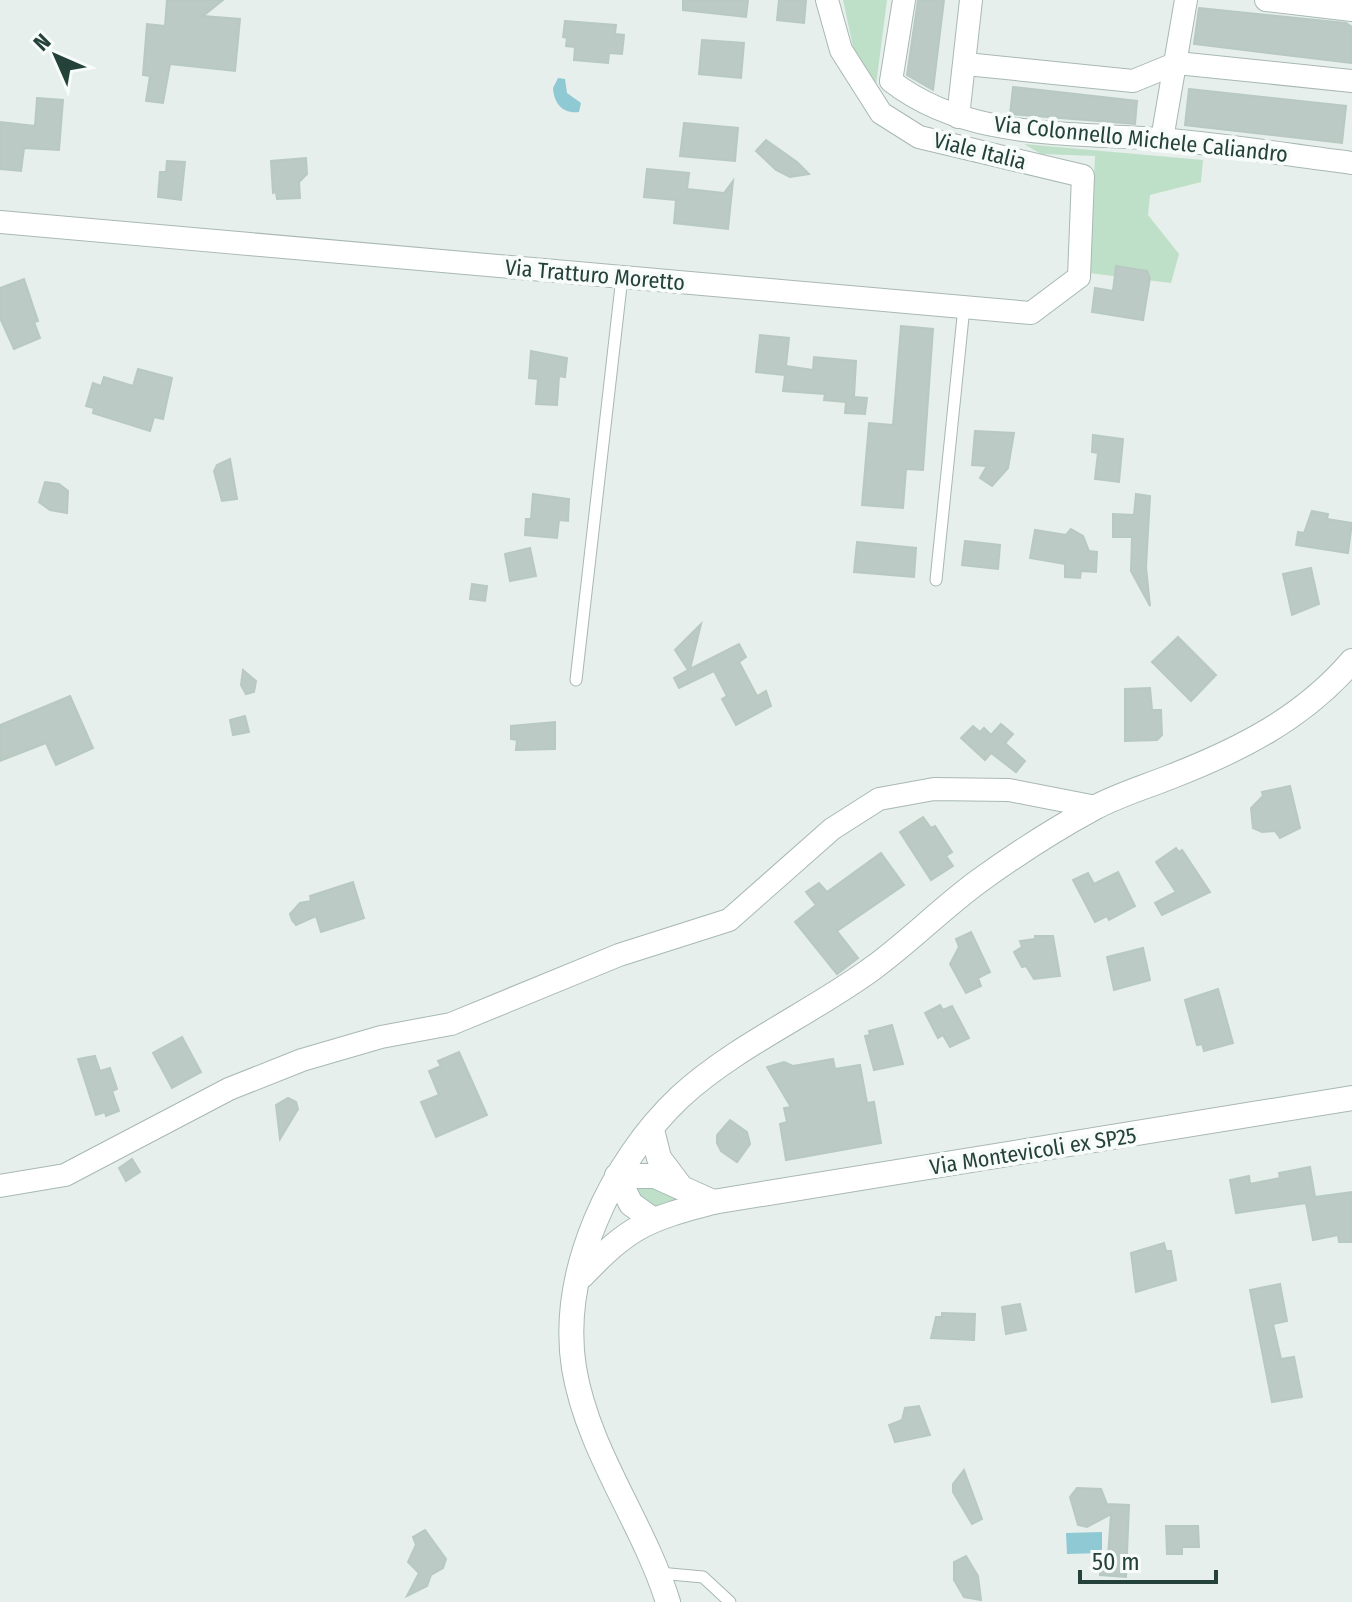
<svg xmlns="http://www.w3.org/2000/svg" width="1352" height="1602" viewBox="0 0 1352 1602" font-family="'Fira Sans Condensed',sans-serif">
  <rect width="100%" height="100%" fill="#e6efeb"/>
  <g fill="#bfe0c8">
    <polygon points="843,0 887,0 876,85 855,56"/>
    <polygon points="1024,144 1203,160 1201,182 1150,195 1148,215 1179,254 1171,283 1089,273 1095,156 1041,154"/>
    <polygon points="635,1183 661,1189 687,1203 657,1209 628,1190"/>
  </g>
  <g fill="#8ec9d4">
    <path d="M558 78 565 79 567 93 581 103 579 112C563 114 554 104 553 88Z"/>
    <polygon points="1102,1532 1102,1553 1067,1554 1066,1533"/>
  </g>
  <g fill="#bbcac4" stroke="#b8c9c2" stroke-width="2">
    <polygon points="167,0 223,0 203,16 240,19 235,71 170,64 163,103 146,101 150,76 143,75 147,24 165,26"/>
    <polygon points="683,0 748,0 746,17 683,10"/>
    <polygon points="779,0 806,0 804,23 777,20"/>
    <polygon points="918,0 944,0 933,90 907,75"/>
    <polygon points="1199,8 1346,23 1352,27 1352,63 1194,44"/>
    <polygon points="565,21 616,25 615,34 624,35 622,54 609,53 608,63 574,60 575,47 566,46 567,38 563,37"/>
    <polygon points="702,40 744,43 741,78 699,74"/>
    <polygon points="1013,87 1137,101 1135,124 1010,114"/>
    <polygon points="1189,89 1346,106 1342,143 1185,125"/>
    <polygon points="37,98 63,100 59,150 24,148 21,171 0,169 0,122 35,126"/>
    <polygon points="684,123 738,128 735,161 680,156"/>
    <polygon points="766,140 797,162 809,174 790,177 776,170 756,151"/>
    <polygon points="306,158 307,174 299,182 300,198 277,199 276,192 273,193 271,161"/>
    <polygon points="167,161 185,162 181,200 158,197 160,172 166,172"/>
    <polygon points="647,169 689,173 687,189 724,193 733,181 728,229 674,223 676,200 644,197"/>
    <polygon points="1116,266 1147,271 1150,278 1143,320 1092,312 1095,288 1113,291"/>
    <polygon points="24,279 38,321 34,322 40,338 14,349 0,318 0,288"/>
    <polygon points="901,326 933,329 923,470 906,469 903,508 862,505 869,423 893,425"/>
    <polygon points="760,335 789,338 786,366 813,370 814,357 856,361 854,397 867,398 865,414 845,413 846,402 824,400 825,394 783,391 785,375 756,372"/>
    <polygon points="531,351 567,358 565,377 559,376 557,405 536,404 538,379 529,378"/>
    <polygon points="138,369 172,378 163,419 154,417 150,431 93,413 94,408 86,406 93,383 101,386 104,377 133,386"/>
    <polygon points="975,431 1014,433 1008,468 992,486 980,478 987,466 972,465"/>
    <polygon points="1093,435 1123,439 1119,482 1095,479 1098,453 1092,452"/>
    <polygon points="230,459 237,499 222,501 214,471 217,465"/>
    <polygon points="45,482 59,484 68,491 67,513 50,510 39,502"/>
    <polygon points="533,494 569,499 568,521 559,520 557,538 525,535 526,519 531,519"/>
    <polygon points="1136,494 1150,496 1146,567 1150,606 1131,571 1132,537 1113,537 1113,514 1134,515"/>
    <polygon points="1312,511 1328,514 1327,519 1352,523 1348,553 1296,545 1298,532 1304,533"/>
    <polygon points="1071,529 1083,536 1089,551 1097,552 1096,572 1081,571 1080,578 1065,577 1065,564 1030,558 1035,530 1066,535"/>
    <polygon points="965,541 1000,545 998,569 962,565"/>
    <polygon points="857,542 916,548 914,577 854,572"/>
    <polygon points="530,548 536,576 510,581 505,554"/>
    <polygon points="1311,568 1319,604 1292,615 1283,574"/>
    <polygon points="472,584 487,586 485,601 470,599"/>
    <polygon points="701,624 690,669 739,644 746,657 739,662 757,696 766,691 771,706 736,725 722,699 727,696 714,671 679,688 674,678 688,670 675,650"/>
    <polygon points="1178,637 1216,675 1191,701 1152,662"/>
    <polygon points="243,670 256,681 254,692 246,694 241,685"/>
    <polygon points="1150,688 1152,710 1161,710 1162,735 1157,740 1125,741 1125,689"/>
    <polygon points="70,696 93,748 56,765 46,743 0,761 0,725"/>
    <polygon points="245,716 249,732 233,735 230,720"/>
    <polygon points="555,722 555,749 516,750 517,740 511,739 511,726"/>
    <polygon points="1001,724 1013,734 1005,743 1025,761 1016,772 991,753 985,760 961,738 973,726 980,732 984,728 991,735"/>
    <polygon points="1290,786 1300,828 1280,838 1275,831 1262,832 1253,828 1251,808 1263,796 1262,792"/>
    <polygon points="923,817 931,828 935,826 952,852 946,856 953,866 931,880 900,832"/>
    <polygon points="1176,848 1179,852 1182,850 1210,892 1162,915 1155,903 1176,892 1156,862"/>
    <polygon points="881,853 904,885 837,931 858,958 837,974 795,922 816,905 806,892 819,883 827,892"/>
    <polygon points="1118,872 1135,906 1109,920 1107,916 1095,922 1073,880 1088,873 1094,884"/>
    <polygon points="353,882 364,918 321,932 316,916 296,925 292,920 290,914 300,903 311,901 310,896"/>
    <polygon points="971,932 990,972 978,978 981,986 966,993 950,964 959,947 956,939"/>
    <polygon points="1035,936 1053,936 1060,976 1034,979 1026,966 1022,967 1014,952 1022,947 1020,941 1035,939"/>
    <polygon points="1143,948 1150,980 1114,990 1107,957"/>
    <polygon points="1218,989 1233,1043 1204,1051 1202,1044 1197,1045 1185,1000"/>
    <polygon points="940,1005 943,1010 952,1006 969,1038 950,1047 943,1035 938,1038 925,1013"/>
    <polygon points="892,1025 903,1064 874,1070 865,1036 870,1035 869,1031"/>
    <polygon points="182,1037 201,1072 172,1088 153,1053"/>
    <polygon points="459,1052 487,1115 436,1137 421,1102 439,1095 429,1071 441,1066 438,1061"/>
    <polygon points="95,1056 100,1071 110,1068 117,1089 112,1091 119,1111 106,1116 105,1112 96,1115 78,1059"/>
    <polygon points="833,1059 835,1069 860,1065 867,1103 874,1102 881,1143 786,1160 780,1124 787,1122 784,1108 791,1107 767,1067 784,1062 793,1066"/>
    <polygon points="288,1098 296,1102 298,1109 280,1139 276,1105"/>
    <polygon points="730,1120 747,1132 750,1144 737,1162 721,1151 717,1143 717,1135"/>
    <polygon points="132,1159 140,1172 126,1181 119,1168"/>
    <polygon points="1310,1167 1315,1197 1352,1192 1352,1242 1339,1242 1338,1235 1313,1240 1306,1203 1236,1213 1230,1180 1249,1176 1250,1184 1280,1178 1279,1173"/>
    <polygon points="1164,1243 1166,1251 1171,1251 1176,1280 1136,1292 1131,1253"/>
    <polygon points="1280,1284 1287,1321 1273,1324 1281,1359 1294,1357 1302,1397 1272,1402 1250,1290"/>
    <polygon points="1020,1304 1026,1330 1006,1334 1002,1307"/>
    <polygon points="942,1313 975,1314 974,1340 931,1338 936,1317 942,1317"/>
    <polygon points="919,1406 930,1435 895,1442 889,1425 902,1420 905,1408"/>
    <polygon points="964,1470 982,1519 972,1524 953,1492 953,1484"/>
    <polygon points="1077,1488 1101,1489 1107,1504 1129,1505 1126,1577 1100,1575 1100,1556 1108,1556 1111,1514 1087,1527 1078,1525 1070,1497"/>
    <polygon points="1166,1526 1198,1526 1199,1547 1182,1547 1182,1554 1167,1554"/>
    <polygon points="425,1530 446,1559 443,1568 431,1575 427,1586 407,1596 419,1573 408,1562 416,1545 413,1537"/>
    <polygon points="966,1556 978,1576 981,1600 964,1597 954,1580 954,1562"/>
  </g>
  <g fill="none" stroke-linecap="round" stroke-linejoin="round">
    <defs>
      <g id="service">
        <polyline points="936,580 964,307"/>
        <polyline points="576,680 622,277"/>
        <polyline points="659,1573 703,1577 730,1602"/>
      </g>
      <g id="minor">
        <path d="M904 0 891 81C967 140 1068 132 1159 139 1223 144 1288 155 1352 163"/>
        <polyline points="1266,0 1352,10"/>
        <polyline points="966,64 1133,81 1177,63 1352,81"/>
        <polyline points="958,117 971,0"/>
        <polyline points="1162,139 1186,0"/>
        <polyline points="0,222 1031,313 1079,277 1083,176 919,137 881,113 841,50 827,0"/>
        <polyline points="0,1186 65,1175 229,1089 302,1060 381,1037 451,1024 619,955 729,920 832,829 879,799 934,789 1009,790 1096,807"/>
      </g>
      <g id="tertiary">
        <polyline points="652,1130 659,1158 680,1186"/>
        <polyline points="617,1176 655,1176 713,1202"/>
        <polyline points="617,1176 631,1204 652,1219"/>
        <path d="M582 1276C631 1225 646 1220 713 1202L1352 1098"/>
        <path d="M668 1602C643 1522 588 1452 574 1368 559 1272 611 1162 680 1097 735 1046 812 1013 873 968 910 941 942 908 979 881 1015 855 1055 829 1094 808 1118 795 1145 787 1170 777 1240 750 1303 718 1352 661"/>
      </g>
    </defs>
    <use href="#service" stroke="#a8b8b2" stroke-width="13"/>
    <use href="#minor" stroke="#a8b8b2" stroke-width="24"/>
    <use href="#tertiary" stroke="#a8b8b2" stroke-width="26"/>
    <use href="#service" stroke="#fff" stroke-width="11"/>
    <use href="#minor" stroke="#fff" stroke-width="22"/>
    <use href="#tertiary" stroke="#fff" stroke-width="24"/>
  </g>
  <g text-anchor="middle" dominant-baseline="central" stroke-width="8" stroke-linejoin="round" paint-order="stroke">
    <g font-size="22" fill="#24423a" stroke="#f7fbf9">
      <text transform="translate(1141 139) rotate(6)">Via Colonnello Michele Caliandro</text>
      <text transform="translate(980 151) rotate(14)">Viale Italia</text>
      <text transform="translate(595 275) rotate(5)">Via Tratturo Moretto</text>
      <text transform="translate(1033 1151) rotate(-9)">Via Montevicoli ex SP25</text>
    </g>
  </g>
  <g transform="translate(56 56) rotate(315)" stroke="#f7fbf9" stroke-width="6" paint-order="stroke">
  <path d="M0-6L14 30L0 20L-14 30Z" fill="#24423a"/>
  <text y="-12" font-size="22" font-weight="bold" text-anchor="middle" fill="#24423a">N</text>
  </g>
  <path d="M1080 1570v12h136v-12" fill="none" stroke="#24423a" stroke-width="4"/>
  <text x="1092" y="1570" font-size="24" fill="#24423a" stroke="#f7fbf9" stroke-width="6" paint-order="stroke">50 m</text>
</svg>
